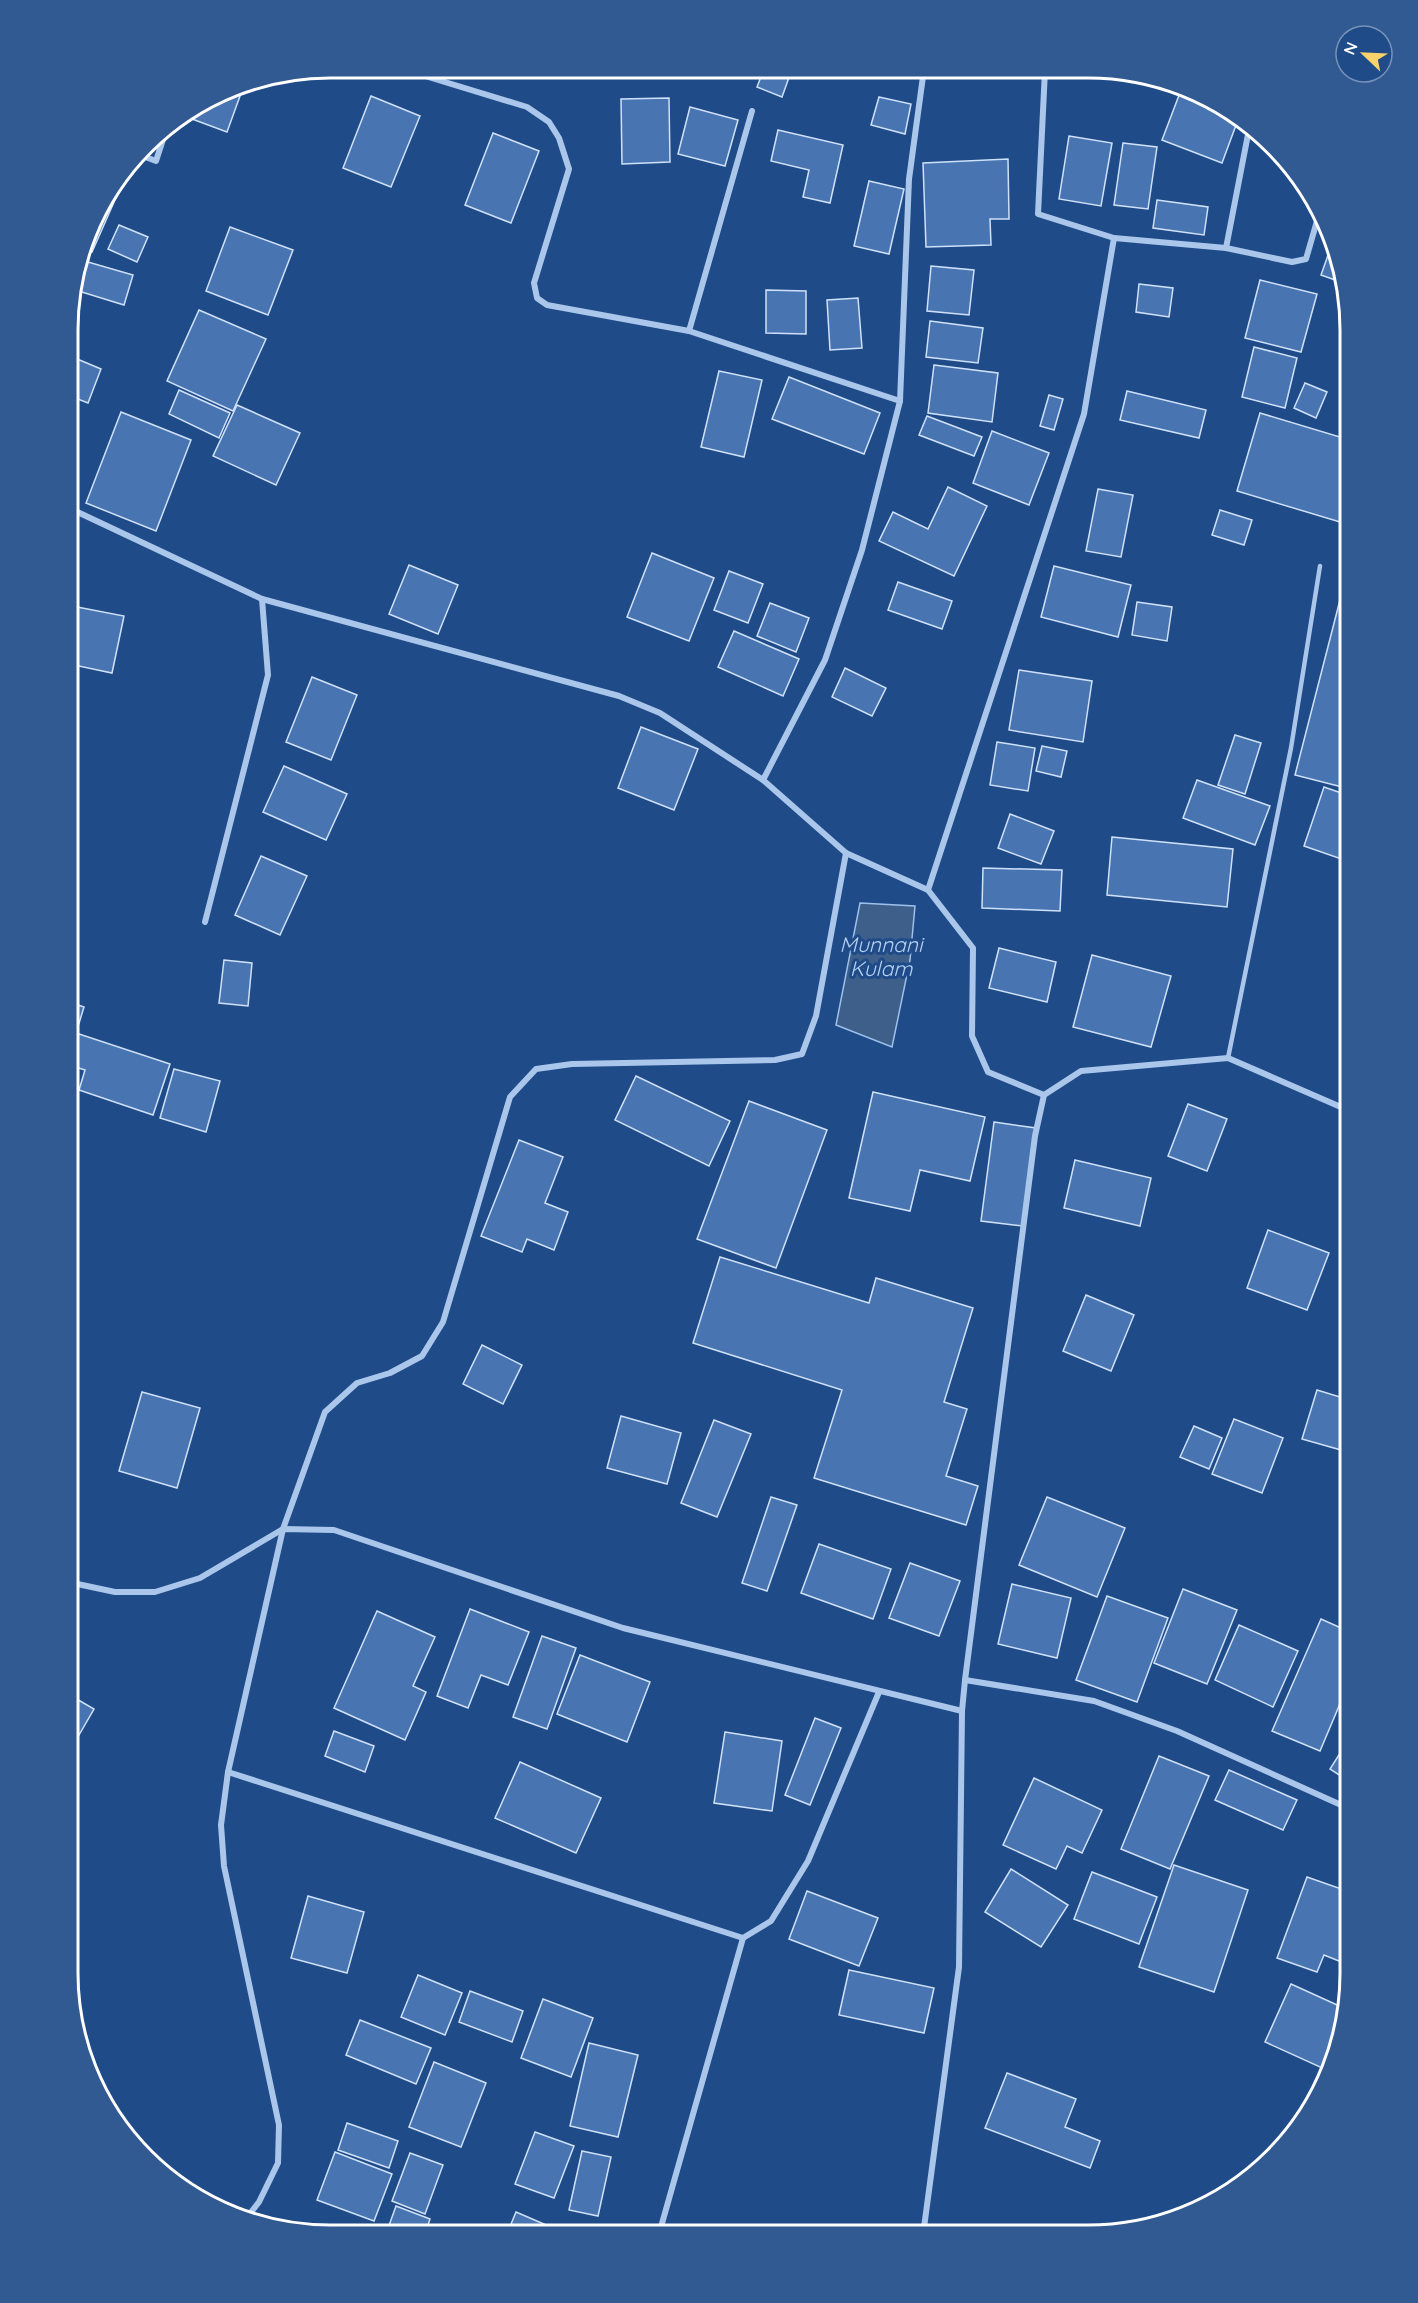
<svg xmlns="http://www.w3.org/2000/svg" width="1418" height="2303" viewBox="0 0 1418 2303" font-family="Quicksand,sans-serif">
  <rect width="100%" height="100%" fill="#1f4b88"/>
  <polygon fill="#3f5f8b" stroke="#9dc1ec" stroke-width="1.5" points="860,903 915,906 910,960 892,1047 836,1025"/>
  <g fill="#4875b1" stroke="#cfe1f8" stroke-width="1.5">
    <polygon points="566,68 596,68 592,78"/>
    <polygon points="764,69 792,69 782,97 757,87"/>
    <polygon points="244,85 227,132 184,116 230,87"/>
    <polygon points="1181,90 1214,102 1239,117 1222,163 1162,140"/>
    <polygon points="371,96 420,116 391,187 343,168"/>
    <polygon points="879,97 911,104 905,134 871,125"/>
    <polygon points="669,98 670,162 622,164 621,99"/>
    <polygon points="690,107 738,120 725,166 678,154"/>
    <polygon points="778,130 843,145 830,203 803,197 809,170 771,161"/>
    <polygon points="493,133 539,151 511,223 465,205"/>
    <polygon points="1069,136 1112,143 1101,206 1059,199"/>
    <polygon points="1123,143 1157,147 1148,209 1114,205"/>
    <polygon points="1008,159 1009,219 990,219 991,245 926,247 923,163"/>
    <polygon points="869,181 904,189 889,254 854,246"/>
    <polygon points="119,183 122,184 92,252 84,249 95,214"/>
    <polygon points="1157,200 1208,207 1204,235 1153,228"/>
    <polygon points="119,225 148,237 137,262 108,249"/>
    <polygon points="230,227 293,250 268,315 206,291"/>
    <polygon points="1333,241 1341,282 1321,275"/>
    <polygon points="81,260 133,275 124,305 72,289"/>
    <polygon points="931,266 974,270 969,315 927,311"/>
    <polygon points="1260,280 1317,294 1301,352 1245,338"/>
    <polygon points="1139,284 1173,288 1169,317 1136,312"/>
    <polygon points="766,290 806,291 806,334 766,333"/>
    <polygon points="858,298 862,348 830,350 827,300"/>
    <polygon points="199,310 266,339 233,411 167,381"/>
    <polygon points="930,321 983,328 978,363 926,357"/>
    <polygon points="1254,347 1297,358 1285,408 1242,397"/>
    <polygon points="70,356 101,369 88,403 70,396"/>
    <polygon points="934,365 998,373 992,422 928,413"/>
    <polygon points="719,371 762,380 744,457 701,447"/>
    <polygon points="789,377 880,413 864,454 772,419"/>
    <polygon points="1305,383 1327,392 1316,418 1294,408"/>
    <polygon points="179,390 230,413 219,438 169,414"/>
    <polygon points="1127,391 1206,410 1199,438 1120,420"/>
    <polygon points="1049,395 1063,399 1054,430 1040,426"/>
    <polygon points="237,405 300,433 276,485 213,456"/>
    <polygon points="121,412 191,440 156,531 86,503"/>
    <polygon points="1260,413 1350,440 1350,525 1237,491"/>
    <polygon points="927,416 982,437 974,456 919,435"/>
    <polygon points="992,431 1049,453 1029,505 973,483"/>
    <polygon points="948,487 987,506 954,576 879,541 893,512 928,529"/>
    <polygon points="1098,489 1133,495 1121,557 1086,551"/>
    <polygon points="1220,510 1252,520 1244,545 1212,535"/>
    <polygon points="652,553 714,578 689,641 627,617"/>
    <polygon points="1350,561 1350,789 1295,775"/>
    <polygon points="409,565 458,585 438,634 389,614"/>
    <polygon points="1054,566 1131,585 1118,637 1041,617"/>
    <polygon points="729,571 763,584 748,623 714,610"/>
    <polygon points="898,582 952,601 942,629 888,610"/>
    <polygon points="1137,602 1172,607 1167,641 1132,635"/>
    <polygon points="770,603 809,618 796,652 757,636"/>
    <polygon points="72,606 124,616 112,673 69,664 69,621"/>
    <polygon points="734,631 799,659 783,696 718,667"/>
    <polygon points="845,668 886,688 872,716 832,697"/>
    <polygon points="1019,670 1092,681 1083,742 1009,730"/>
    <polygon points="312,677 357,695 331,760 286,742"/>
    <polygon points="641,727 698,749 674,810 618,788"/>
    <polygon points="1235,735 1261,743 1245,794 1218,785"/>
    <polygon points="997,742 1035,748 1028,791 990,785"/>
    <polygon points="1042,746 1067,751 1061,777 1036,771"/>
    <polygon points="284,766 347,794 326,840 263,812"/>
    <polygon points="1197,780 1270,806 1255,845 1183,818"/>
    <polygon points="1324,787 1350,796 1350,862 1304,846"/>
    <polygon points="1010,814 1054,831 1041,864 998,848"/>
    <polygon points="1112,837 1233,849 1227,907 1107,895"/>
    <polygon points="261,856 307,876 280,935 235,915"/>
    <polygon points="983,868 1062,870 1060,911 982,908"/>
    <polygon points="999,948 1056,962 1047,1002 989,988"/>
    <polygon points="1092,955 1171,976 1151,1047 1073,1027"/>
    <polygon points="224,960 252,963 248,1006 219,1003"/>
    <polygon points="69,1002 84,1007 76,1033 170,1064 153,1115 79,1090 85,1070 69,1065"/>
    <polygon points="1350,1037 1350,1066 1341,1062"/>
    <polygon points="174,1069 220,1081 206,1132 160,1118"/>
    <polygon points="636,1076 730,1121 709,1166 615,1120"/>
    <polygon points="873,1092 985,1117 970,1181 920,1170 910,1211 849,1198"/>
    <polygon points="749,1101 827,1130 776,1268 697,1239"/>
    <polygon points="1188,1104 1227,1119 1207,1171 1168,1156"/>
    <polygon points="994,1122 1036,1128 1023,1226 981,1221"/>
    <polygon points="519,1140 563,1157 545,1203 568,1212 554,1250 527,1239 522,1252 481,1236"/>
    <polygon points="1075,1160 1151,1178 1140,1226 1064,1208"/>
    <polygon points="1268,1230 1329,1253 1307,1310 1247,1288"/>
    <polygon points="720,1257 869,1303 876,1278 973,1308 944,1402 967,1409 946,1476 978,1486 966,1525 814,1478 842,1390 693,1343"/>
    <polygon points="1086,1295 1134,1315 1111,1371 1063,1351"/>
    <polygon points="482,1345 522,1365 503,1404 463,1384"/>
    <polygon points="1317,1390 1350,1400 1350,1422 1341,1450 1302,1439"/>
    <polygon points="142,1392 200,1408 177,1488 119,1471"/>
    <polygon points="621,1416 681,1433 667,1484 607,1468"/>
    <polygon points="1234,1419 1283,1438 1262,1493 1212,1474"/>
    <polygon points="714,1420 751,1434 717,1517 681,1503"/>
    <polygon points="1194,1426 1222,1438 1209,1469 1180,1457"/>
    <polygon points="771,1497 797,1505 767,1591 742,1583"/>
    <polygon points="1047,1497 1125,1528 1097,1597 1019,1565"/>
    <polygon points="819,1544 891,1569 873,1619 801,1593"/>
    <polygon points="910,1563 960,1581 939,1636 889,1618"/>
    <polygon points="1012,1584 1071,1598 1057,1658 998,1644"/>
    <polygon points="1183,1589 1237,1610 1207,1684 1154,1663"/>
    <polygon points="1107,1596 1168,1618 1137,1702 1076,1680"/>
    <polygon points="470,1609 529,1632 508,1685 481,1675 468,1708 437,1696"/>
    <polygon points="377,1611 435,1637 413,1686 426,1692 405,1740 334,1708"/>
    <polygon points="1321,1619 1350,1632 1350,1680 1320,1751 1272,1731"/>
    <polygon points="1239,1625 1298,1651 1273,1707 1215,1680"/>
    <polygon points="542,1636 576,1648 547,1729 513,1717"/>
    <polygon points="580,1655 650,1682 627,1742 557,1714"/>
    <polygon points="68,1694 94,1709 79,1735 68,1728"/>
    <polygon points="815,1718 841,1728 810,1805 785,1795"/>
    <polygon points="334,1731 374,1746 365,1772 325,1756"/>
    <polygon points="725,1732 782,1741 772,1811 714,1803"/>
    <polygon points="1349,1739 1350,1740 1350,1782 1330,1769"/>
    <polygon points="1159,1756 1209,1776 1170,1869 1121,1849"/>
    <polygon points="520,1762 601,1798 576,1853 495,1818"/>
    <polygon points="1229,1770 1297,1800 1283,1830 1215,1800"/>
    <polygon points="1034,1778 1102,1810 1082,1853 1067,1846 1056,1869 1003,1845"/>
    <polygon points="1174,1865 1248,1890 1214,1992 1139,1967"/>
    <polygon points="1011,1869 1068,1905 1041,1947 985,1912"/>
    <polygon points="1092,1872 1157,1897 1139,1944 1074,1919"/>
    <polygon points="1307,1877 1350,1892 1350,1947 1344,1963 1324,1955 1317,1972 1277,1958"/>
    <polygon points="807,1891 878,1918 859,1966 789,1939"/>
    <polygon points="308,1896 364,1912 347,1973 291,1958"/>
    <polygon points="849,1970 934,1988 924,2033 839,2015"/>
    <polygon points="418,1975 462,1993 445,2035 401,2017"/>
    <polygon points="1291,1984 1346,2009 1331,2072 1265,2042"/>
    <polygon points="470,1991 523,2011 512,2042 459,2022"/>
    <polygon points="543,1999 593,2018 571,2077 521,2058"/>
    <polygon points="360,2020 431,2048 416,2084 346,2055"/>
    <polygon points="589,2043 638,2055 618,2137 570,2126"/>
    <polygon points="434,2062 486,2083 461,2147 409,2127"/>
    <polygon points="1007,2073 1076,2099 1065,2127 1100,2141 1090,2168 985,2128"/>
    <polygon points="347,2123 398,2141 389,2168 338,2150"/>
    <polygon points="535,2132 574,2146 554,2198 515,2184"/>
    <polygon points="582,2151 611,2157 598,2216 569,2210"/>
    <polygon points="335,2152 392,2174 374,2221 317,2200"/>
    <polygon points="410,2153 443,2165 425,2214 392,2201"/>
    <polygon points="396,2206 430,2219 425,2234 386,2234"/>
    <polygon points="516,2212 567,2234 507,2234"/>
  </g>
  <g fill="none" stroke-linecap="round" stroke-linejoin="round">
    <polyline stroke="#aac6eb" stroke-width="4.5" points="1228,1058 1291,748 1320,566"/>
    <g stroke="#aac6eb" stroke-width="6">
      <polyline points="399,68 527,107 549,122 559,138 569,169 534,283 537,298 547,305 689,331 900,401 862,550 825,660 763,780 846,853 928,890 973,948 972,1036 988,1072 1044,1095"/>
      <polyline points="1045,70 1038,214 1114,238"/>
      <polyline points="140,155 156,161 167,127"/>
      <polyline points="1226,248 1250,124"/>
      <polyline points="689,331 752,111"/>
      <polyline points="900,401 909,179 924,69"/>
      <polyline points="69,508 262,599 619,696 660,713 763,780"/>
      <polyline points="928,890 1084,414 1114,238 1226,248 1292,262 1306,259 1319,214 1322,215"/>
      <polyline points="205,922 268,675 262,599"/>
      <polyline points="68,1582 115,1592 155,1592 200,1578 283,1529 334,1530 623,1628 962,1711"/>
      <polyline points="965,1680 1094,1701 1177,1731 1350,1809"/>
      <polyline points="228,1772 743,1938 771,1921 808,1861 879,1692"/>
      <polyline points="245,2220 259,2202 278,2163 279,2125 224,1866 221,1825 228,1772 283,1529 325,1412 357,1383 390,1373 422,1356 443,1322 510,1097 536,1069 572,1064 775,1060 802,1054 816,1016 846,853"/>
      <polyline points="659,2234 743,1938"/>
      <polyline points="923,2235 959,1967 962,1711 965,1680 1035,1136 1044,1095 1081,1071 1228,1058 1350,1111"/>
    </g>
  </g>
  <g text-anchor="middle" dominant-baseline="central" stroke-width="6" stroke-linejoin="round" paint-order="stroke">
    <g font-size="21" font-style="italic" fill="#b6d0f2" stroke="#1f4b88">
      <text x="881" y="944">Munnani<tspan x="881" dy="24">Kulam</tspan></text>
    </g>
  </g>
  <path d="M0 0H1418V2303H0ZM330 78H1088A252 252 0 0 1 1340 330V1973A252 252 0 0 1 1088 2225H330A252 252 0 0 1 78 1973V330A252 252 0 0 1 330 78Z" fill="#315992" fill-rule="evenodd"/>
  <path fill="none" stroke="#fff" stroke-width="3" d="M330 78H1088A252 252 0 0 1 1340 330V1973A252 252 0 0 1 1088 2225H330A252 252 0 0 1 78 1973V330A252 252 0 0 1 330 78Z"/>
  <g transform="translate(1364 54) rotate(293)"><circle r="28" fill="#1f4b88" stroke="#7993b8" stroke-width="1.5"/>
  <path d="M0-4.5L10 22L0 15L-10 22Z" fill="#f8d26a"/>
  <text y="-9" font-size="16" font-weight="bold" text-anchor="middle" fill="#ffffff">N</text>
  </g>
</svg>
